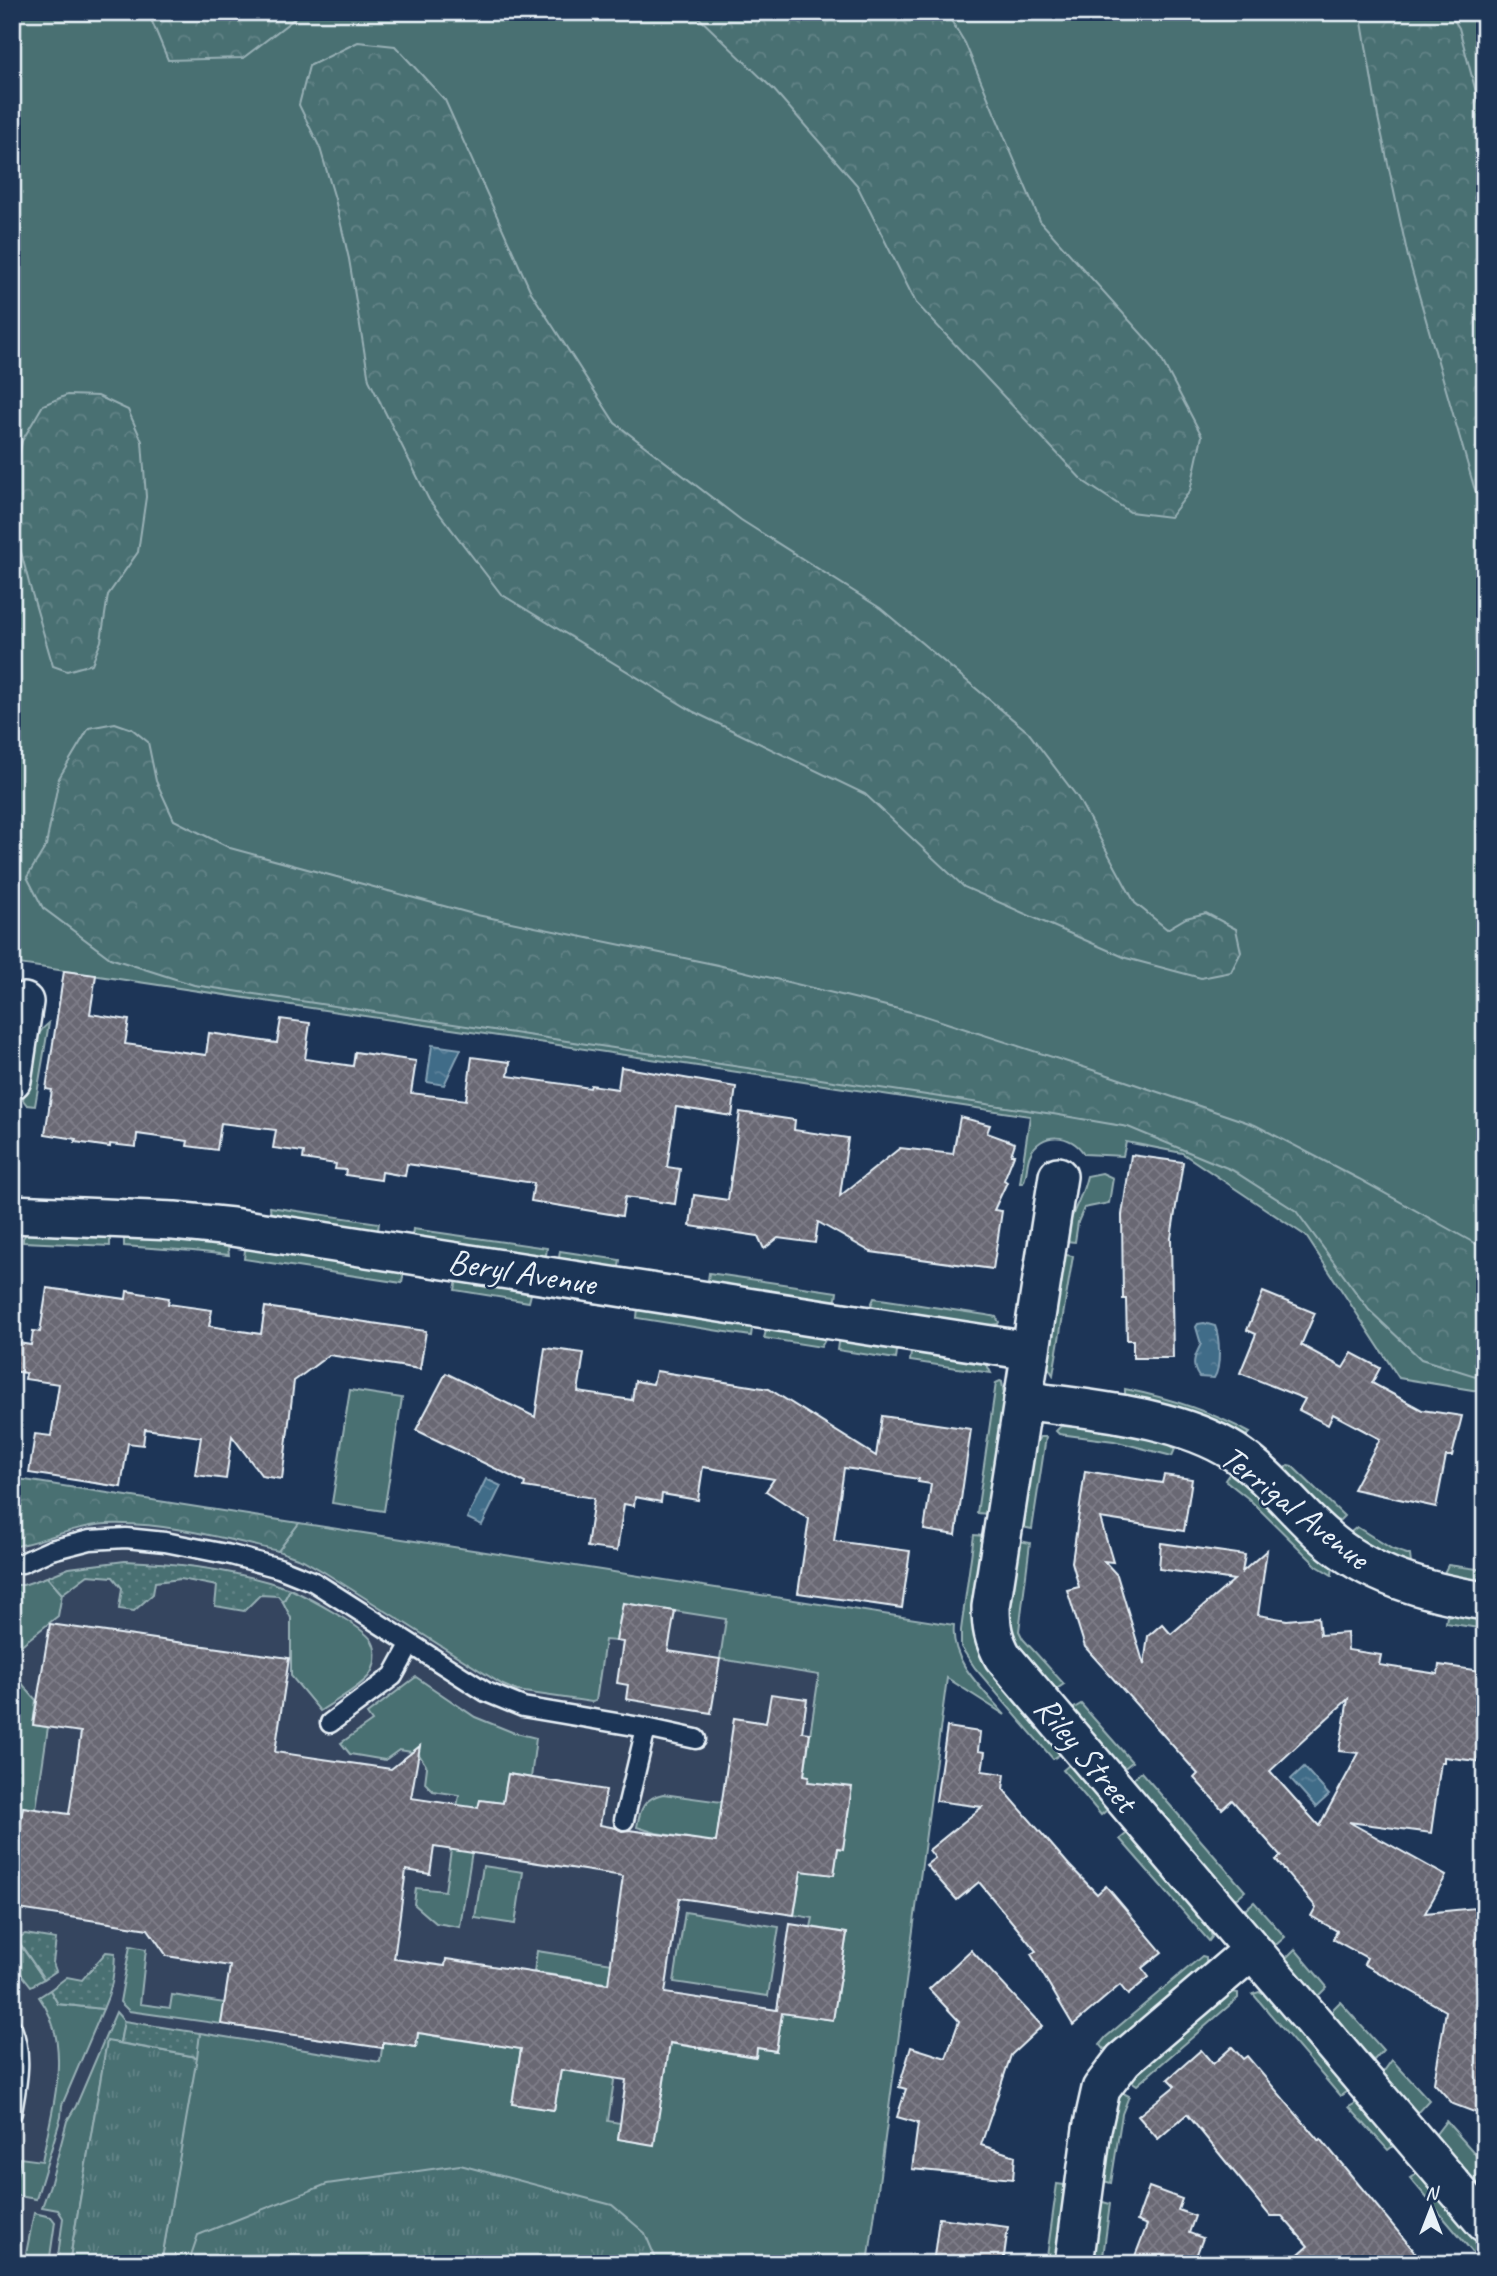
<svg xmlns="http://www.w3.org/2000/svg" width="1497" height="2276" viewBox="0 0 1497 2276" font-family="Caveat,sans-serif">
  <defs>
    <pattern id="forest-crowns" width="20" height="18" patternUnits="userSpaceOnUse" patternTransform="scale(1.75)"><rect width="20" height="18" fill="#496f72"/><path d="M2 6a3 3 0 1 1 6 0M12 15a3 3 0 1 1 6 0" fill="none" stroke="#638487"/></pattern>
    <pattern id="park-tufts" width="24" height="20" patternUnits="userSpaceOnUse" patternTransform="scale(1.75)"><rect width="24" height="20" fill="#496f72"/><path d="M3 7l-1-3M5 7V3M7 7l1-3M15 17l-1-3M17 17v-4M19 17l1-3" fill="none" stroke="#638487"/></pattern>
    <pattern id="garden-dots" width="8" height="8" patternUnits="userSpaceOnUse" patternTransform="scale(1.75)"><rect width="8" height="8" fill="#496f72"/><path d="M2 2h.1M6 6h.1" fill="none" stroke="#638487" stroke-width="1.8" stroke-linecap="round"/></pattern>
    <pattern id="water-ripples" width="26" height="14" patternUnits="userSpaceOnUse" patternTransform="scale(1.75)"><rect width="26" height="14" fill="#416c88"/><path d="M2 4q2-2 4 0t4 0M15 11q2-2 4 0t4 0" fill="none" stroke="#5c819a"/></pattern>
    <pattern id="building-cross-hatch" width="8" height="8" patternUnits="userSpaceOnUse" patternTransform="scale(1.75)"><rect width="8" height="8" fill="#696773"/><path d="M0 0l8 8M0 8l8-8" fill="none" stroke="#7e7d88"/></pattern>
  </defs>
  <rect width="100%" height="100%" fill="#1d3557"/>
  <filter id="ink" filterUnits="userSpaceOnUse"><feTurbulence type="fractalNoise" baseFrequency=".0143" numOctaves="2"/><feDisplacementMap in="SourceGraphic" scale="14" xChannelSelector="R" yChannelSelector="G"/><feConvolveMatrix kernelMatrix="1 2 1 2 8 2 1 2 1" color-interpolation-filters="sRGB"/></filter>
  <g filter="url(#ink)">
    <polygon fill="#34445f" points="12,1478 954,1625 868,2264 12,2264"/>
    <g fill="#496f72" stroke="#98b0b5" stroke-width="2">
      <path d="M12 12H1485V1392L1399 1378 1306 1236 1182 1153 1126 1142 1123 1156 1084 1154C1072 1133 1040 1131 1030 1155 1026 1164 1028 1174 1023 1183H1020L1030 1116 12 963Z"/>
      <path d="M49 1023 35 1106 27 1105 23 1100C27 1076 27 1039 49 1023Z"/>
      <path d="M1102 1173 1113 1178 1109 1203 1084 1208 1078 1222 1075 1242 1066 1241C1069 1214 1082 1200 1087 1176Z"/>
      <polygon points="270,1207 379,1223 378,1230 373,1232 271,1217"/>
      <polygon points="413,1229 547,1248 546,1255 540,1258 418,1239 412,1236"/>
      <polygon points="27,1233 107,1234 110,1238 110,1246 23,1242 23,1238"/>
      <polygon points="129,1236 160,1237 225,1244 228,1248 229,1255 193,1251 124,1246 124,1239"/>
      <polygon points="251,1248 404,1271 402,1283 244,1259 245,1250"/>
      <polygon points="560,1251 620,1260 619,1267 614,1270 561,1261 559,1258"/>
      <polygon points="1066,1255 1073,1256 1053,1375 1048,1367 1047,1356 1061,1259"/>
      <polygon points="709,1273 837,1292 836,1299 832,1303 710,1284 708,1280"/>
      <polygon points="457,1279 528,1291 531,1294 529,1302 455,1290"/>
      <path d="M874 1298 986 1315 996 1317 999 1322 998 1324C968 1329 909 1315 877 1310L871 1305Z"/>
      <polygon points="638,1307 748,1324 752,1329 751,1336 637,1318"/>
      <polygon points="771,1328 820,1335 825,1340 821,1347 764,1338 766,1331"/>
      <polygon points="844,1339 895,1347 897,1351 896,1359 837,1350 838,1343"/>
      <polygon points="917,1350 982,1361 986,1363 991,1373 910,1361 911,1353"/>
      <polygon points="1000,1381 1002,1382 1005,1401 989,1514 977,1513 996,1383"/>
      <path d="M1125 1389C1170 1398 1210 1411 1250 1433L1246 1437H1240L1130 1401 1125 1395Z"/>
      <polygon points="350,1390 402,1398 384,1511 332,1503"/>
      <path d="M1061 1426C1086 1427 1159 1432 1175 1449L1172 1456 1114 1441 1059 1434 1056 1431Z"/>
      <polygon points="1040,1437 1046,1437 1032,1529 1022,1527 1034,1446"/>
      <polygon points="1288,1465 1292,1466 1344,1516 1339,1521 1331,1519 1286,1473 1285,1468"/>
      <polygon points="1230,1473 1234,1473 1333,1564 1332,1575 1317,1566 1249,1499 1225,1480"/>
      <path d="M299 1523 954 1625C950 1662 983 1689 1005 1715L947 1678 868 2264H161L200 2033 380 2062 383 2042 416 2047 422 2012 434 2036 521 2049 512 2104 554 2110 561 2070 600 2076 613 1984 534 1972 537 1951 631 1966 608 2121 620 2123 618 2139 653 2144 623 2104 625 2090 662 2096 667 2060 650 2040 755 2057 757 2048 776 2051 782 2013 833 2020 847 1933 811 1927 813 1918 794 1915 800 1878 797 1870 834 1875 838 1848H843L851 1788 808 1782 804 1775 819 1675 720 1659 726 1619 623 1603 616 1641 605 1640 596 1701 592 1702 517 1691 503 1685 324 1572 303 1560 278 1551Z"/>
      <polygon points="1357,1527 1392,1549 1410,1555 1411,1564 1407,1566 1382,1556 1351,1536 1351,1532"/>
      <path d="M974 1535 983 1536 985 1541 972 1624C974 1640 980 1654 989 1667L1059 1749V1755L1053 1759 975 1668 961 1647V1630Z"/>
      <polygon points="1020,1541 1030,1543 1019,1631 1023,1639 1064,1684 1058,1688 1053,1689 1016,1645 1008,1624"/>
      <polygon points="1448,1565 1485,1570 1485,1584 1447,1578 1444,1573"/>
      <polygon points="47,1577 62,1594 58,1616 20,1646 12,1633 12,1585 23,1585"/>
      <path d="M290 1589C307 1597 364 1627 372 1641 378 1652 376 1667 368 1677 356 1690 335 1701 320 1711L291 1676V1618L283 1602Z"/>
      <polygon points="1458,1614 1485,1618 1485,1629 1446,1623 1447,1616"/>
      <path d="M12 1653C16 1660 14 1663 16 1670 19 1682 29 1692 36 1700L33 1725 48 1727 36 1809 23 1808 18 1839H12Z"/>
      <polygon points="416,1677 475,1717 512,1732 536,1738 531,1778 508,1774 503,1803 480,1800 460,1927 436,1923 414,1904 416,1888 445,1891 459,1795 433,1791 425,1783 427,1767 418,1753 399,1750 385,1760 350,1754 341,1743 372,1721 367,1714"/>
      <polygon points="1081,1704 1132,1762 1126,1767 1119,1766 1075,1715 1074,1708"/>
      <polygon points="1069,1765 1075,1767 1107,1805 1107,1810 1101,1815 1063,1770"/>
      <polygon points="1141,1772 1245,1891 1237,1898 1231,1898 1134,1784 1134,1778"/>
      <path d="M663 1794 722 1802 715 1852 688 1849 689 1838 656 1833 637 1827C640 1809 644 1798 663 1794Z"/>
      <polygon points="1126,1834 1132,1834 1208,1925 1212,1937 1209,1941 1120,1839"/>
      <polygon points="483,1866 523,1872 515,1924 475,1918"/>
      <polygon points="1254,1902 1285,1937 1277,1944 1271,1944 1246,1915 1246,1909"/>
      <polygon points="685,1912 779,1927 768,1996 674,1982"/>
      <polygon points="12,1933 44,1979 31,1986 12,1962"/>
      <polygon points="130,1946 146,1949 140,2004 170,2008 172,1995 225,2003 221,2024 129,2011 120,2002"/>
      <polygon points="1295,1949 1327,1987 1319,1995 1314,1995 1285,1961 1287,1957"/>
      <path d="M1202 1956 1206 1957V1965C1189 1981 1121 2045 1104 2049L1100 2044 1106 2037Z"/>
      <path d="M50 1990 58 2004 103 2009 62 2105 61 2117 36 2199 13 2195 20 2158 42 2161C52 2108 74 2044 39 1997Z"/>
      <polygon points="1232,1992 1238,1993 1238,1998 1137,2085 1131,2081 1133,2073 1222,1998"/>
      <polygon points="1259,1992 1271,1998 1346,2086 1346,2092 1340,2096 1253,1994"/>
      <polygon points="1340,2002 1383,2050 1374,2060 1369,2059 1332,2017 1333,2009"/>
      <polygon points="116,2012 124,2021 120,2043 107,2042 69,2264 57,2264 63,2218 58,2210 42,2207 51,2182 67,2121 76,2106"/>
      <polygon points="1392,2060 1429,2100 1418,2112 1413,2111 1384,2077 1384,2071"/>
      <polygon points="1123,2093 1129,2096 1122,2114 1111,2183 1103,2181 1113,2108 1118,2094"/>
      <polygon points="1356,2103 1362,2104 1393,2141 1393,2146 1388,2150 1349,2107"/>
      <polygon points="1446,2121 1485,2165 1485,2196 1437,2139 1436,2134"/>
      <polygon points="1416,2174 1422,2175 1485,2248 1485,2257 1480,2261 1410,2178"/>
      <polygon points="1057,2184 1064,2185 1067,2191 1057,2264 1046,2264"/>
      <polygon points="1103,2202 1110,2204 1102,2264 1092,2264 1099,2208"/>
      <polygon points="34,2213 51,2217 55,2222 49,2264 24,2264"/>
    </g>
    <g fill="url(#forest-crowns)" stroke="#98b0b5" stroke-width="2">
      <polygon points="148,12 298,12 294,19 243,58 168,60"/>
      <polygon points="693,12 946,12 965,43 1040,221 1157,351 1202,436 1190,491 1170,517 1130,512 1083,481 916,303 857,185 774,90"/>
      <polygon points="1366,12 1449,12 1459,28 1485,126 1485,512 1474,487 1408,257 1378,117 1362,22"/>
      <polygon points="358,42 395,46 445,100 531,292 615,423 741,520 880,608 1028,732 1078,798 1135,903 1167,929 1186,918 1206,913 1236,929 1241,952 1231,972 1201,978 1126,958 964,887 865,794 694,712 501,594 429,500 369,380 349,259 335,199 320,148 299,105 309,66"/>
      <polygon points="67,395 98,396 128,410 142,441 146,497 138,552 108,595 101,641 92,664 67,671 53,666 29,583 12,517 12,490 22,441 43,405"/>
      <polygon points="115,723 132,729 148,742 156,781 174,820 230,848 477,915 718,965 919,1014 1105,1074 1255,1125 1359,1179 1485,1249 1485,1379 1421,1359 1369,1310 1296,1211 1232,1170 1128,1127 1053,1114 194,985 110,958 43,908 27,877 46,846 59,778 89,728"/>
      <path d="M12 1478 299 1523 278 1551C223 1538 164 1522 107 1524 74 1526 44 1541 12 1547Z"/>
    </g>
    <g fill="url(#park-tufts)" stroke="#98b0b5" stroke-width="2">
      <polygon points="107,2041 197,2057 161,2264 69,2264"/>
      <polygon points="460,2165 612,2205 645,2233 658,2264 188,2264 198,2235 327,2184"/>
    </g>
    <g fill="url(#garden-dots)" stroke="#98b0b5" stroke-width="2">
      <path d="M125 1561C181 1563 237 1570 290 1589L283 1602 278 1596 260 1595 244 1611 215 1606 217 1586 181 1579 155 1582 153 1594 134 1611 119 1609 122 1588 113 1577 88 1575 62 1594 47 1577 69 1568Z"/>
      <polygon points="25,1934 56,1939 53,1963 56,1971 44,1979 17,1939"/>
      <path d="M106 1952 115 1953C115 1973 112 1990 103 2009L58 2004 50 1990 67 1977 82 1980Z"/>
      <polygon points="124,2021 200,2033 197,2057 120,2043"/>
    </g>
    <g fill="url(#water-ripples)" stroke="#84a1b5" stroke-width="2">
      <polygon points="432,1045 461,1049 444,1085 427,1082"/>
      <path d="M1204 1323 1215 1326C1220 1338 1221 1368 1214 1378L1199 1377C1190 1364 1195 1356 1201 1344L1196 1327 1198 1324Z"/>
      <polygon points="486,1479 501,1486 482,1525 467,1518"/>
      <polygon points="1304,1767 1329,1795 1316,1807 1291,1779"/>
    </g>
    <g fill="url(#building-cross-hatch)" stroke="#e8f1f8" stroke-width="2" fill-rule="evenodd">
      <polygon points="64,971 96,975 90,1014 129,1020 125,1044 206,1055 209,1033 277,1043 281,1019 310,1023 305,1059 353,1066 355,1052 416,1061 411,1093 466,1100 472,1057 510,1062 508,1076 590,1088 591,1085 618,1089 621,1067 736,1087 732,1116 676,1107 667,1167 680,1169 675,1204 625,1197 622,1216 531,1201 534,1183 407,1164 405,1176 382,1172 381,1180 345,1175 346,1170 335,1169 336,1164 303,1159 304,1152 273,1148 276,1130 221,1123 217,1150 187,1146 188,1141 137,1134 136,1147 110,1144 110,1147 75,1142 76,1139 45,1134 52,1090 46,1089"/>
      <polygon points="740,1112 795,1120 794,1130 848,1138 840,1196 900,1148 953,1154 960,1117 990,1125 987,1133 1015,1143 1011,1155 1014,1155 1004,1180 1007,1182 994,1210 1002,1211 993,1269 871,1252 818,1222 815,1243 778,1238 764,1249 758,1236 690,1226 694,1195 728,1200"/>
      <polygon points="1131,1155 1183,1162 1171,1238 1173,1358 1133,1358 1133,1340 1127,1340 1126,1299 1123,1299 1122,1215"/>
      <polygon points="47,1288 126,1299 127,1291 169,1298 168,1304 212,1310 209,1326 261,1334 265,1307 426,1331 420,1369 329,1355 294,1381 282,1479 262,1476 232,1436 226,1479 195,1475 201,1437 145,1429 143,1445 128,1443 121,1487 29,1473 35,1434 51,1436 59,1384 25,1379 26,1373 12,1371 12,1342 31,1345 33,1331 40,1332"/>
      <polygon points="1263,1292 1315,1313 1301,1345 1343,1368 1352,1353 1380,1368 1372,1383 1422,1410 1462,1416 1452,1456 1446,1456 1436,1507 1353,1489 1380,1439 1333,1414 1328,1425 1299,1410 1305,1399 1240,1373 1256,1334 1247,1330"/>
      <polygon points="545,1348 584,1353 578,1392 632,1400 635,1381 653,1384 656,1371 769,1389 876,1456 882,1416 971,1429 956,1535 924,1530 931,1484 918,1482 919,1479 844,1468 834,1541 910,1551 902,1608 798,1593 809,1519 766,1491 774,1479 703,1467 698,1500 662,1494 661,1502 635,1497 634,1506 624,1504 617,1551 587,1547 594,1498 524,1487 525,1483 416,1430 446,1373 535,1417"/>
      <path d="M1085 1471 1162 1483 1164 1475 1192 1479 1184 1531 1100 1518 1113 1562 1104 1561 1117 1575 1144 1665 1148 1636 1162 1624 1171 1634 1234 1580 1159 1569 1161 1543 1245 1555 1242 1572 1267 1550 1258 1615 1287 1620 1318 1617 1320 1635 1347 1633 1348 1650 1381 1655 1379 1665 1438 1674 1439 1665 1481 1671 1475 1710 1485 1712V1762L1444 1757V1762H1441L1431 1833 1349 1822 1446 1876 1425 1913 1485 1907V2116L1453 2104 1434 2083 1446 2011 1364 1964 1367 1958 1333 1939 1337 1931 1311 1916 1316 1907 1276 1860 1281 1856 1232 1800 1222 1809 1194 1778 1198 1774 1085 1647 1067 1590 1079 1587 1072 1562ZM1348 1699 1339 1751 1359 1753 1319 1826 1270 1771Z"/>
      <polygon points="623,1603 675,1611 668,1651 720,1659 711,1713 626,1699 628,1685 617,1683 623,1642 616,1641"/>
      <path d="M50 1624 289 1658 275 1752 391 1769 420 1746 411 1798 478 1808 480 1800 503 1803 508 1774 606 1790 600 1825 616 1828 622 1831 629 1830 716 1842 734 1718 766 1723 771 1694 807 1699 802 1732 810 1733 804 1775 809 1776 808 1782 852 1787 843 1849 838 1848 834 1875 801 1871 794 1915 679 1898 665 1993 777 2010 790 1924 847 1933 833 2020 782 2013 776 2051 757 2048 756 2057 670 2043 654 2145 618 2139 626 2080 561 2070 554 2110 512 2104 521 2049 418 2033 416 2047 383 2042V2048L221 2024 230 1966 167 1956 148 1929 12 1908V1876L23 1807 69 1814 81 1732 33 1725ZM434 1847 623 1876 608 1984 446 1959 445 1966 394 1959 406 1870 430 1874Z"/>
      <polygon points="947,1727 980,1732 978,1751 985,1752 982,1771 1005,1774 1003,1789 1069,1865 1097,1894 1106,1886 1162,1952 1142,1968 1149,1977 1128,1995 1120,1985 1073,2025 1031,1954 1036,1951 979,1882 957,1900 926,1865 935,1858 929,1850 982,1807 936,1801"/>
      <polygon points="971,1950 1042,2026 1011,2055 981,2145 1015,2156 1013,2179 912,2169 918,2123 897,2117 906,2089 899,2087 911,2047 946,2058 959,2021 929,1989"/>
      <polygon points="1232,2047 1243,2059 1247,2056 1319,2141 1321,2139 1425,2264 1287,2264 1308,2246 1282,2216 1270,2216 1187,2114 1158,2139 1138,2116 1175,2086 1168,2079 1201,2050 1213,2064"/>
      <polygon points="1149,2187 1182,2199 1178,2210 1195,2216 1189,2233 1203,2238 1193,2264 1132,2264 1147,2225 1137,2221"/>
      <polygon points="939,2218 1008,2227 1003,2264 933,2264"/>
    </g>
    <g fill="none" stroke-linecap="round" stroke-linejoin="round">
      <defs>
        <g id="lane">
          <polyline points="12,1564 22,1563 51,1550 90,1540 126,1538 165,1542 231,1555 279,1568 314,1582 486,1692 523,1707 646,1728 696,1739"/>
          <polyline points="330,1723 393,1676 410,1645"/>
          <polyline points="624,1820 646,1728"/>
          <path d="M12 2028C23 2056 17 2083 12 2112"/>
        </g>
        <g id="street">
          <polyline points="12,1080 24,1002"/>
          <path d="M1058 1176 991 1607C991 1627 993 1639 1003 1657L1485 2223"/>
          <polyline points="12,1214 174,1221 232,1227 1030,1351"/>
          <path d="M1023 1400C1090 1410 1176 1415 1234 1452 1269 1475 1293 1509 1324 1536 1368 1576 1427 1592 1485 1601"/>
          <polyline points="1074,2264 1092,2129 1101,2089 1123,2060 1252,1950"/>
        </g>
      </defs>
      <use href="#lane" stroke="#e8f1f8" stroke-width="23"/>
      <use href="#street" stroke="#e8f1f8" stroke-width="42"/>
      <use href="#lane" stroke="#1d3557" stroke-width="18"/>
      <use href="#street" stroke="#1d3557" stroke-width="37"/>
    </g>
  </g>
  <g text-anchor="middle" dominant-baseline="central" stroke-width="5" stroke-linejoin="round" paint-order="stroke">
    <g font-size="35" fill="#e8f1f8" stroke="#1d3557">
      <text transform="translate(522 1272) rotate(9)">Beryl Avenue</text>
      <text transform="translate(1295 1507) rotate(38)">Terrigal Avenue</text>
      <text transform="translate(1086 1754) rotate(50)">Riley Street</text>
    </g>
  </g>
  <rect width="1497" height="2276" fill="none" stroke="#1d3557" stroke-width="42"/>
  <rect x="21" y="21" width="1455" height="2234" fill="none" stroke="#e8f1f8" stroke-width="2.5" filter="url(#ink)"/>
  <g transform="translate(1431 2209)" stroke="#1d3557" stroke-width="5" paint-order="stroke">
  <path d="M0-5L12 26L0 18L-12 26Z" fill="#e8f1f8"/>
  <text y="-10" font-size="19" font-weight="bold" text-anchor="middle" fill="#e8f1f8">N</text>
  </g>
</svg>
